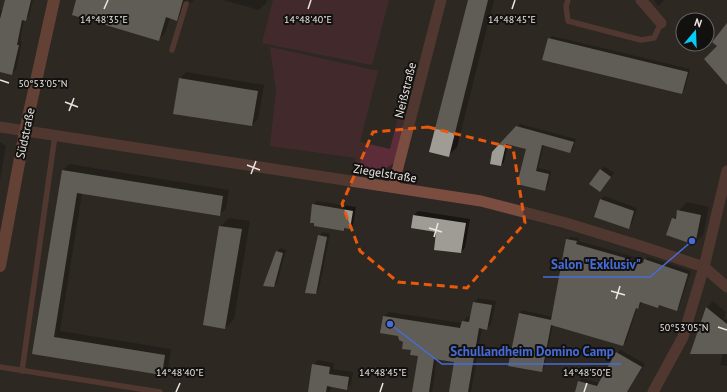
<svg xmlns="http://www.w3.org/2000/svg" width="727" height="392" viewBox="0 0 727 392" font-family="'PT Sans',sans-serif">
  <rect width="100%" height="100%" fill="#2d2823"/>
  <g fill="#5c2c39">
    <polygon points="273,0 389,0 372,65 262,43"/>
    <polygon points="270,47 378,71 360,142 390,149 399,114 406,116 395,162 385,169 376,172 359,168 355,161 356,158 270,146 276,91"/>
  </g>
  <g fill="#0007">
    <polygon points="6,0 33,0 29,16 24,20 20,41 22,42 16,70 12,73 0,71 0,10 3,11"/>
    <polygon points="77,0 187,0 183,13 176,19 170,18 165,33 159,40"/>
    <polygon points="189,0 194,0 190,3"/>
    <polygon points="223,0 267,0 266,3 259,10"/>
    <polygon points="469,0 494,0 457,147 448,156"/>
    <polygon points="654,0 665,0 658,6"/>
    <polygon points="552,36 690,69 685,89 682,92 549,39"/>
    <polygon points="186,72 264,85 258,119 252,125 180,79"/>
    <polygon points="520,124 576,139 573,149 570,152 544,145 538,168 551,171 548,186 544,190 518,183 527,148 508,143 504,162 501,165 491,163"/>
    <polygon points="0,142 6,146 0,180"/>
    <polygon points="69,164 229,190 226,209 219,215 82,193 60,331 171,349 168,368 161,374 33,353 62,171"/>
    <polygon points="604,166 614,173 603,187 591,184"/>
    <polygon points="604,196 637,208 632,224 628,228 601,200"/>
    <polygon points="317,201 356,207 353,225 350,228 346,227 343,230 313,205"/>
    <polygon points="687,202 709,207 703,235 694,244 673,219 678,214 678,211"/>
    <polygon points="418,211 470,219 465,248 461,252 438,231 414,215"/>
    <polygon points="229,218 250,221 234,319 225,328 220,227"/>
    <polygon points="323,232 330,234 319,289 315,293 319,236"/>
    <polygon points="570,237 579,238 579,241 645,260 648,257 691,271 679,307 676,310 661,305 658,307 642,302 641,305 637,308 626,342 623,345 553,324 544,368 541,371 520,313 522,310 553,317 567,240"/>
    <polygon points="280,248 286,250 277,283 274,286 277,252"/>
    <polygon points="478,298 496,301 491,324 487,329 482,328 471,392 450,392 456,361 437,358 432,392 413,392 419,355 404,342 399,335 381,332 384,316 389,312 462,323 467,317 471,317 474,302"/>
    <polygon points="713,301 726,312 724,319 727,320 726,323 727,323 727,366 720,365 723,353 691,353 707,307"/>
    <polygon points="621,350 645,364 627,392 576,392 579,381 582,378 599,383 617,353"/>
    <polygon points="318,360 334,363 333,369 353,372 351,384 346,389 331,386 330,392 309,392 313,365"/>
  </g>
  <g fill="#9e9c94">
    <polygon points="5,0 31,0 26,21 22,20 17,45 19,45 12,75 0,72 0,19"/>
    <polygon points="76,0 183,0 177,21 166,17 159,41 72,15"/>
    <polygon points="468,0 488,0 449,157 429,152"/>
    <polygon points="727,23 727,85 704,59 717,46 712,42"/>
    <polygon points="548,38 688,72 682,94 542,60"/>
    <polygon points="179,78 258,91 252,126 173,114"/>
    <polygon points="516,126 574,142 570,153 542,145 536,171 549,174 545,191 517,184 526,149 506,144 501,166 490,164 492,152"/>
    <polygon points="600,169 611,177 600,192 589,184"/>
    <polygon points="62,170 223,196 220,216 77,193 54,337 165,355 162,375 32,354"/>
    <polygon points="600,199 634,211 629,229 594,217"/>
    <polygon points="312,204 353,211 350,229 344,228 344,231 314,226 314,223 310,223"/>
    <polygon points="677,210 701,215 695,245 666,235 672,218 676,219"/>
    <polygon points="413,215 466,223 461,253 434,250 436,232 411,228"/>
    <polygon points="219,226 242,229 225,329 203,325"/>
    <polygon points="318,235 327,237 316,294 305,293"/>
    <polygon points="566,239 577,241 576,244 643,263 644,259 688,274 677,311 659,305 658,308 640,302 638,309 636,308 623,346 551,325 542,372 508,366 519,313 551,320"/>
    <polygon points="276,251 283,253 274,287 263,286"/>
    <polygon points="473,302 492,305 487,330 479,328 468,392 449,392 454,362 434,359 429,392 412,392 418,356 410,355 411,350 402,349 403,342 399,340 398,336 380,333 383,316 460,328 462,321 469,322"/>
    <polygon points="706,307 727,324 727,354 690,354"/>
    <polygon points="616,352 642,367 627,392 575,392 578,381 597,386"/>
    <polygon points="312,364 330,367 329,374 349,377 347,390 327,386 326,392 308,392"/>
  </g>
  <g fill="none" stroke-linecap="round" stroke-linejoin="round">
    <g stroke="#7a4d40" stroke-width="5.5">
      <polyline points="568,0 566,6 568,21 641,40 654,38 661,23"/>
      <polyline points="172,50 186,4"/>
      <polyline points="0,367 160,392"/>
      <polyline points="22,371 55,135"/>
    </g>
    <g stroke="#7a4d40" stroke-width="11">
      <polyline points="641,0 661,23"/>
      <polyline points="0,127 481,201 566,223 644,247 704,267 727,287"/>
      <polyline points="393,187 441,0"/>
      <polyline points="653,392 683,337 704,267 727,171"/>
    </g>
    <polyline stroke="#a65f4c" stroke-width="12" points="0,266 25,131 54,0"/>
  </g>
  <path d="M0 0H727V392H0ZM428 127 513 148 525 223 467 288 398 282 360 251 342 204 373 132Z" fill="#2d2823" fill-opacity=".55" fill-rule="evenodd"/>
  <path fill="none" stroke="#e8590c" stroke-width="3" stroke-dasharray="8 5" stroke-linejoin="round" d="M428 127 513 148 525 223 467 288 398 282 360 251 342 204 373 132Z"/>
  <path fill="none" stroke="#eae6e3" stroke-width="1.5" d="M104 9 108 0M308 9 311 0M512 9 515 0M0 80 9 83M65 102 78 107M69 111 74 98M247 165 260 170M251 174 256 161M429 228 442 232M434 237 438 223M611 291 625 295M616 299 620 286M718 327 727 330M176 392 180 383M380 392 383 383M584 392 587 383"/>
  <g text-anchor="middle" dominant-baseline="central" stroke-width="4" stroke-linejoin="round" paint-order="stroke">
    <g font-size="12" fill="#eae6e3" stroke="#13110f">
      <text transform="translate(405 90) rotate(-76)">Neißstraße</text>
      <text transform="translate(25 133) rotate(-78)">Südstraße</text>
      <text transform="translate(385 173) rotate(9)">Ziegelstraße</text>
    </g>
  </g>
  <g font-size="10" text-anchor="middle" fill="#eae6e3" stroke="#13110f" stroke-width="4" stroke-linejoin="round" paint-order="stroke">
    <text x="104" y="23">14°48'35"E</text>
    <text x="308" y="23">14°48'40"E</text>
    <text x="512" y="23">14°48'45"E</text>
    <text x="43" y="87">50°53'05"N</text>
    <text x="684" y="331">50°53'05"N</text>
    <text x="180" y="376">14°48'40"E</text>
    <text x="383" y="376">14°48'45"E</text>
    <text x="587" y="376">14°48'50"E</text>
  </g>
  <path fill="none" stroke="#466cda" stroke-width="1.5" d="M692 241L650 277H543M390 324L442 364H621"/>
  <g fill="#466cda" stroke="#13110f" stroke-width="1.5">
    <circle cx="692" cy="241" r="4"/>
    <circle cx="390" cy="324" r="4"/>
  </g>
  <g font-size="13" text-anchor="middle" font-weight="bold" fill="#466cda" stroke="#13110f" stroke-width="4" stroke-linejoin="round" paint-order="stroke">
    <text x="596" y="269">Salon "Exklusiv"</text>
    <text x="532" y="356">Schullandheim Domino Camp</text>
  </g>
  <g transform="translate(695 32) rotate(19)"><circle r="19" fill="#13110f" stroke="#696664"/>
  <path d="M0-3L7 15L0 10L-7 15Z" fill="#07cbf9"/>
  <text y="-6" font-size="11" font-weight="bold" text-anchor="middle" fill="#eae6e3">N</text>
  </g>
</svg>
